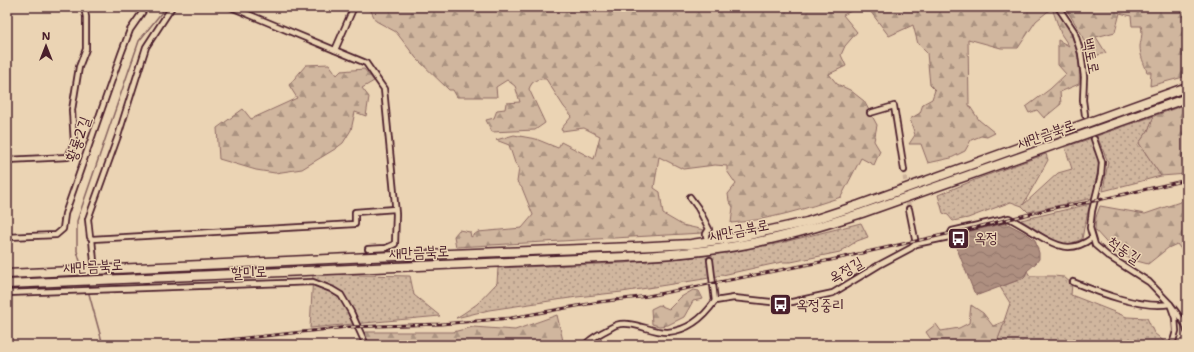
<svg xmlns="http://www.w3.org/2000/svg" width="1194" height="352" viewBox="0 0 1194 352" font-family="'Shantell Sans','Poor Story',sans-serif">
  <defs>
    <pattern id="grass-dots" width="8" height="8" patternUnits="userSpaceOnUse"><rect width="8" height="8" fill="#d0b69e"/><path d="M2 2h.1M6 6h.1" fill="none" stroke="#ab9381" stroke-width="1.8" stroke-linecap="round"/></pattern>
    <pattern id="forest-firs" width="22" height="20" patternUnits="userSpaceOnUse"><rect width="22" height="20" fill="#d0b69e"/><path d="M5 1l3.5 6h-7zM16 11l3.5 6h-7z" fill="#ab9381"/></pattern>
    <pattern id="water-waves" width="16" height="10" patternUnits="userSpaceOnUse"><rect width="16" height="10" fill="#ae8f80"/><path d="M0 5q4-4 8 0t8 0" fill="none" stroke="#907469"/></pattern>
  </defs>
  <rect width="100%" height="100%" fill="#ebd4b4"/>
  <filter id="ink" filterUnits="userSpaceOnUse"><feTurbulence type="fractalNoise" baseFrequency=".025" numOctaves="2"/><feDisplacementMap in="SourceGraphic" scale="8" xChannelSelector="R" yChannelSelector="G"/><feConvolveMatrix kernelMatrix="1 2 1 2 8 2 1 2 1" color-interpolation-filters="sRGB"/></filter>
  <g filter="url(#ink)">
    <g fill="url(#grass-dots)" stroke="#8d6a64">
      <polygon points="1154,116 1148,131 1139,143 1161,176 1103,191 1108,162 1097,136"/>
      <polygon points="1092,138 1099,163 1093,198 1028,212 1022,206 1011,202 981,213 968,218 953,221 948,215 943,213 938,195 982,177 1046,154 1048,160 1023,205 1058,173 1072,169 1065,147"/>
      <polygon points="1090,204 1084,228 1082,239 1068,245 1056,242 1021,220"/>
      <polygon points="861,223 868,237 857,241 840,252 791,262 782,262 704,279 622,292 577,297 489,310 456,318 464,313 477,304 497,283 498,268 624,263 703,256 776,244"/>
      <polygon points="1027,271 1030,276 1053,276 1064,277 1072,284 1071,295 1127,317 1147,318 1154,333 1166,343 1165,345 1004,345 998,339 1010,303 1000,287 1024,278"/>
      <polygon points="313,274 410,276 414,295 440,316 310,328"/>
    </g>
    <g fill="url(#forest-firs)" stroke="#8d6a64">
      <path d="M371 7H852L853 10 843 15 857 32 845 46 841 55 846 66 829 74 837 84 850 90 864 101 877 125 874 141 880 151 874 165 861 158 841 197C804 209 770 220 731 223L733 207 729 201 728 194 736 184 727 171V166L715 165 683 169 659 157 654 188 660 192 663 214 682 225 704 230 702 233 456 247 454 236 459 230 470 232 471 237 478 232 522 228 533 215 522 188 517 182 519 168 515 163 509 145 496 140 514 135 536 139 558 148 561 142 594 159 600 136 584 128 562 131 561 129 572 116 564 107 546 79C537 78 532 81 529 89L545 123 535 130 492 132 486 120 494 118 497 110 505 109 506 103 520 102 515 86 507 80 496 87 497 97H457L453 90H449L416 58 396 32 376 21 370 9Z"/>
      <path d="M867 7H1052C1054 10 1058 13 1060 16 1075 35 1081 61 1079 84L1060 92 1061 104 1044 118 1037 110 1029 113 1026 107 1050 89 1066 74 1058 65V40L1069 46 1061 34 1052 8 1036 21 1018 48H1001L968 39 969 105 979 120 995 133 987 137 981 136 971 140 965 151 951 158 928 163 921 144H909L915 135 910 119 920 113 923 104 932 99 935 90 930 85 927 53 918 44 913 25 889 36Z"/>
      <path d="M1065 7H1187V76L1150 86 1151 72H1147C1144 63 1140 56 1140 46 1141 39 1143 33 1141 26H1132L1131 16 1120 13 1115 32 1096 37 1106 53 1090 57 1081 33Z"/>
      <polygon points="329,64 337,75 341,71 364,69 374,81 362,88 369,97 366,116 355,112 351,130 343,143 335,149 302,169 275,173 256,170 219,159 217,128 243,109 251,119 297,98 289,85 306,65"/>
      <polygon points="1187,104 1187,174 1161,176 1139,143 1148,131 1154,116"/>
      <polygon points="1187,201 1187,257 1177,244 1168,248 1148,264 1133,260 1114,251 1095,230 1096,217 1100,206 1145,214 1180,202"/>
      <polygon points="693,290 699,291 703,299 693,301 684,317 668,325 659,326 652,324 651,309 659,305 669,309 681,297"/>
      <polygon points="971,305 983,313 993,326 1005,321 998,339 1004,345 933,345 934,344 926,332 936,324 941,331 959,328 969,323"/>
      <polygon points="557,315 564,345 367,345 365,332 453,332 473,327 515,330"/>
    </g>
    <polygon fill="url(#water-waves)" stroke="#86625e" points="1006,223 1027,234 1035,240 1039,253 1039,259 1036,263 1027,271 1024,278 978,295 974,292 954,241 962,233"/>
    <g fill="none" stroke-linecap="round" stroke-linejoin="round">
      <g stroke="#86625e" stroke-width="1.5">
        <polyline points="82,268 77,251 77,221 139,41 166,7"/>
        <polyline points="86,283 103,345"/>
      </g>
      <polyline stroke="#cbb099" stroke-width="4.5" stroke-dasharray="4.5 2" stroke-linecap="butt" points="904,170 909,209"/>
      <defs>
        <g id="minor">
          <polyline points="231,7 366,63 384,89 396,214 395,244 386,248 368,249"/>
          <polyline points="1058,7 1074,31 1081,53 1084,77 1083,100 1085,115"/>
          <polyline points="335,50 353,9"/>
          <polyline points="870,113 894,106 904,170"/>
          <polyline points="1094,139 1102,162 1101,175 1092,211 1090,228 1095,245 1108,256 1149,282 1170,304 1175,318 1176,331 1172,345"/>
          <polyline points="7,160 68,157 74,143 72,110 79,67 86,49 86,17 84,7"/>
          <polyline points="690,197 698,208 709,229 706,234 706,236"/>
          <polyline points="909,209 916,244"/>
          <polyline points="7,237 56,235 63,229 65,214 121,54 130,30 146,7"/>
          <polyline points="92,239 355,224 355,212 395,209"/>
          <polyline points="710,260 715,301"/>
          <polyline points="94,262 92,239 90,237 88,219 118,136 146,47 172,7"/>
          <path d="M1073 282C1100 293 1141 309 1170 304L1185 324 1187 331"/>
          <polyline points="7,293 313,282 331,289 341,295 351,312 366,345"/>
          <path d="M585 345C590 339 596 336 603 332 607 330 612 327 616 325 634 320 651 333 668 332 690 330 704 317 715 301L734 298 771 302H792L833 293 879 265 911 248 916 244 949 237 952 231 1009 218C1018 223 1027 228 1036 234 1056 246 1071 254 1092 238"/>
        </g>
        <g id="trunk">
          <polyline points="7,274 371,257 634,247 691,244 740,237 807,222 859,205 1187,87"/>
          <path d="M7 284 626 257C667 255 707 252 747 244 786 237 825 225 862 213L1187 98"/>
        </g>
      </defs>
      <use href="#minor" stroke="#4a1f2b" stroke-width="8"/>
      <use href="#trunk" stroke="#4a1f2b" stroke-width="11"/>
      <use href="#minor" stroke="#ebd4b4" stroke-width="4.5"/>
      <use href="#trunk" stroke="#ebd4b4" stroke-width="8"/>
      <defs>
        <polyline id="rail" points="181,345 348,327 441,324 511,318 599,302 648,296 831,260 965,230 1058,207 1085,203 1187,180"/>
      </defs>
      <use href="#rail" stroke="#4a1f2b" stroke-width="3"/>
      <use href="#rail" stroke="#ebd4b4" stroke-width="1.5" stroke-dasharray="4.5" stroke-linecap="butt"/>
    </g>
  </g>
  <defs>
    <symbol id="bus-square" viewBox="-11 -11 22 22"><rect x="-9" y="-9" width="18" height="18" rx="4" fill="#4a1f2b" stroke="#ebd4b4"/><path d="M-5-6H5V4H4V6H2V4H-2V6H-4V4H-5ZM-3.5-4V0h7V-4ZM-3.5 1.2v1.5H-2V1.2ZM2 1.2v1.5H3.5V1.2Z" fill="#fff"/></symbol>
  </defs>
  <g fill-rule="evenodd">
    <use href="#bus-square" x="946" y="226" width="25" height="25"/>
    <use href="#bus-square" x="768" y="292" width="25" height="25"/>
  </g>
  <g text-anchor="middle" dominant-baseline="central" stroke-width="3" stroke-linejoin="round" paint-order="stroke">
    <g font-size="15" fill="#4a1f2b" stroke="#ebd4b4">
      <text transform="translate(1091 56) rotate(79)">백토로</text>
      <text transform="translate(1046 134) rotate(-19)">새만금북로</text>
      <text transform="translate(78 139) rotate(-71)">황룡2길</text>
      <text transform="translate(739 230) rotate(-11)">새만금북로</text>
      <text transform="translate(1124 250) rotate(34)">척동길</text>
      <text transform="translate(419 252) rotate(-2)">새만금북로</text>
      <text transform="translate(93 266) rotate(-3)">새만금북로</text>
      <text transform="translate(846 270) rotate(-30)">옥정길</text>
      <text transform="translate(249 272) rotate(-2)">할미로</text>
    </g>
    <g font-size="15" fill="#4a1f2b" stroke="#ebd4b4" text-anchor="start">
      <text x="974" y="238">옥정</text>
      <text x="796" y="305">옥정중리</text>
    </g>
  </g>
  <rect width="1194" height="352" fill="none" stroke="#ebd4b4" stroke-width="24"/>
  <rect x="12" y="12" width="1170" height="328" fill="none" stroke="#4a1f2b" stroke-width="1.5" filter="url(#ink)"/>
  <g transform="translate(46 46)" stroke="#ebd4b4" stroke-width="3" paint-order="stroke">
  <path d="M0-3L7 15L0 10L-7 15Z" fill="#4a1f2b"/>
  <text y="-6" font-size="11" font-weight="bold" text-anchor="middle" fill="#4a1f2b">N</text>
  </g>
</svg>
